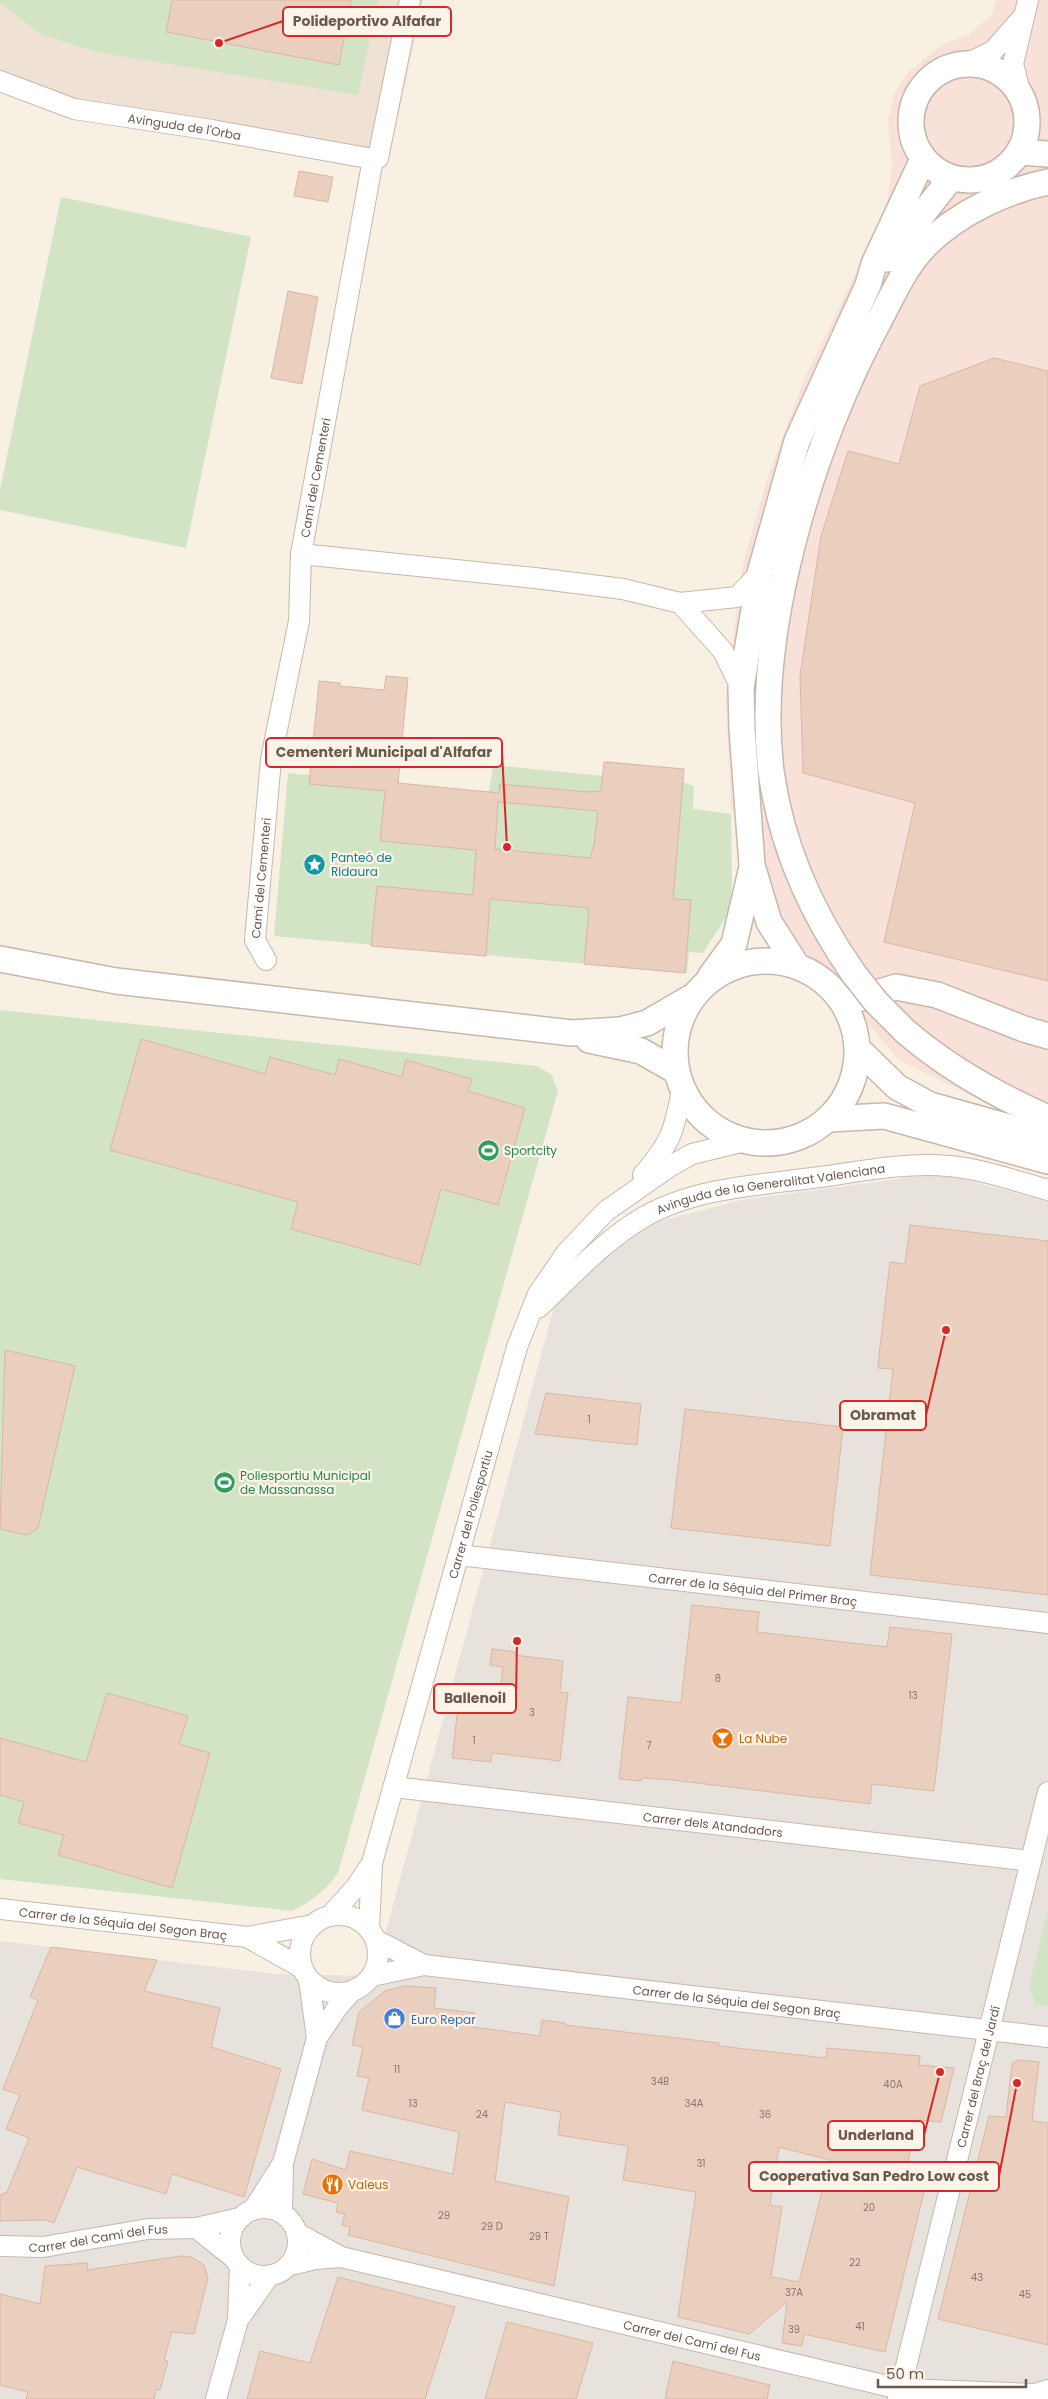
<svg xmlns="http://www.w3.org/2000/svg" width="1048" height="2399" viewBox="0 0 1048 2399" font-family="Poppins,sans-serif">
  <rect width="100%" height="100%" fill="#f8f0e3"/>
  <polygon fill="#efe1d3" points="0,0 423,0 390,155 378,158 68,102 0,72"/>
  <polygon fill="#f7e1d8" points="996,0 1048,0 1048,1128 1027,1123 899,1060 790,934 731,809 726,696 743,563 768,476 804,380 886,211 892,167 888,119 895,92 907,73 942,45 968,35 991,16"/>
  <polygon fill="#e8e2dd" points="942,1173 1048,1202 1048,2399 0,2399 0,1941 274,1974 374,1976 554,1307 634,1228 741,1200"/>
  <g fill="#d2e4c4">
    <polygon points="0,0 378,0 358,95 97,52 40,34 0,3"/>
    <polygon points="61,197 251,237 186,548 0,510 0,490"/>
    <polygon points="607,761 684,769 683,782 694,786 693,809 731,814 732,881 730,911 703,953 689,952 687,973 274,936 288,773 489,792 493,765 603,776"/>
    <path d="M0 1010 537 1066 552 1075 558 1091 338 1873C325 1891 312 1901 292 1911L0 1879Z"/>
    <polygon points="1048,1909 1048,2006 1036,2005 1029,1987"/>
  </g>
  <g fill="#eacfbf" stroke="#dab6a2" fill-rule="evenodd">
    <polygon points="172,0 351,0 339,65 166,32"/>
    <polygon points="299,171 333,177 328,202 294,196"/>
    <polygon points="288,291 318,297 302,384 271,378"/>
    <polygon points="994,358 1048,371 1048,981 884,942 915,803 803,773 800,676 821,536 848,451 899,464 920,386"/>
    <path d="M386 676 408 678 398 783 499 793 500 784 587 792 601 791 604 762 684 769 673 899 691 900 685 973 584 964 589 908 490 899 486 956 371 946 377 886 473 895 476 850 380 841 385 791 309 784 319 681 340 683V686L384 690ZM498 802 598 811 594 845 590 858 495 849Z"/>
    <polygon points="141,1039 265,1074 270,1057 335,1075 339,1059 402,1077 406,1060 472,1079 468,1091 525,1108 498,1205 441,1189 420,1265 291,1229 298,1202 110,1150"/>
    <polygon points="910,1225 1048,1241 1048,1595 870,1575 893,1369 878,1368 880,1347 890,1262 905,1264"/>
    <polygon points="5,1350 75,1366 38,1528 27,1535 0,1529"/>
    <polygon points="546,1393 641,1404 637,1445 535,1434"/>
    <polygon points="685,1409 843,1427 830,1546 671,1528"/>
    <polygon points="692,1605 759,1612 757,1632 825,1640 887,1647 890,1627 952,1634 934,1791 872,1784 870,1804 672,1780 642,1778 641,1781 619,1779 628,1697 681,1703"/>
    <polygon points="492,1649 516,1652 515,1655 563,1661 560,1692 568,1693 560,1761 492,1753 491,1762 452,1758 458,1707 498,1711 503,1667 490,1665"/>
    <polygon points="107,1693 188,1716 179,1744 210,1753 172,1888 58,1855 64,1835 18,1823 24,1802 0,1795 0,1738 86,1762"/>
    <polygon points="51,1947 157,1960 144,1991 220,2008 211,2047 281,2069 244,2197 172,2174 166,2194 77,2167 54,2223 46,2220 0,2221 0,2195 7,2192 29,2138 6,2129 20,2095 3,2089 38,2000 30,1997"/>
    <path d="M405 1986 436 1988 434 2008 475 2013 473 2027 540 2036 542 2020 565 2023V2025L719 2043V2046L826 2058 827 2048 920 2056 919 2065 954 2068 941 2122 918 2120 914 2145 911 2144 904 2188 924 2192 885 2352 804 2334 802 2346 782 2343 787 2302 749 2334 678 2317 696 2192 623 2180 628 2146 558 2135 561 2112 505 2102 495 2181 569 2197 554 2286 348 2235 350 2227 342 2225 345 2214 336 2212 338 2203 303 2194 312 2159 346 2170 350 2151 453 2174 459 2132 362 2110 369 2078 357 2076 363 2047 352 2045 359 2012 385 1991ZM779 2147 830 2160 799 2282 771 2277 782 2207 770 2205Z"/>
    <polygon points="1020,2060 1039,2062 1032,2121 1048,2123 1048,2345 938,2319 989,2116 1006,2117 1012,2063"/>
    <polygon points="181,2256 191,2257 204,2265 208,2278 194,2334 172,2332 164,2360 168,2361 160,2390 156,2389 154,2399 26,2399 28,2392 0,2385 0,2294 40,2304 45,2266 88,2263 87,2270"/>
    <polygon points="338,2277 455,2307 425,2399 247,2399 260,2351 310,2363"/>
    <polygon points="507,2322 593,2343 576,2399 485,2399"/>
    <polygon points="673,2361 770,2385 767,2399 665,2399"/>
  </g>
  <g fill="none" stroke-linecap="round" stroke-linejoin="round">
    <defs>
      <g id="minor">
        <polyline points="968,63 993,51 1022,18"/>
        <path id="s1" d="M0 81 74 109 212 130 373 159"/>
        <polyline points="1020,91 1013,64 1028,0"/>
        <polyline points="301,554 535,578 623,589 680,603 737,597 760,573"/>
        <polyline points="680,603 723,651 741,688"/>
        <path id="s2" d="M266 960 255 940 271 759 299 621 301 554 373 159 378 158 410 0"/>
        <path d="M643 1175C671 1142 674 1132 682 1090"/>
        <path id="s3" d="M538 1308C571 1277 604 1240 644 1217 696 1187 762 1185 820 1177 862 1171 907 1162 949 1166 982 1169 1016 1181 1048 1190"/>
        <path id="s4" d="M459 1555 1048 1623"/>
        <path id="s5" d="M394 1787 1031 1861"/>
        <path id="s6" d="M0 1909 247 1937 313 1925"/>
        <circle cx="339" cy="1954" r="39"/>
        <path id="s7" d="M330 1916 356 1887 372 1863 517 1347 538 1294 567 1252 606 1211 669 1167 692 1154 745 1141"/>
        <polyline points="369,1929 372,1863"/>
        <polyline points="247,1937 302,1968"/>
        <polyline points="376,1940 424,1965"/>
        <path id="s8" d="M372 1976 424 1965 1048 2037"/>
        <polyline points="309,1980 317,2038"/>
        <circle cx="264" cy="2242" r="34"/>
        <polyline points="253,2210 283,2163"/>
        <polyline points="282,2213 283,2163 317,2038 337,2008 351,1992"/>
        <polyline points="196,2228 234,2258"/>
        <path id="s9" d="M297 2233 341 2257 900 2389 1035 2394 1048 2390"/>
        <path id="s10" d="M0 2246 43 2247 148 2229 196 2228 240 2218"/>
        <polyline points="290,2265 316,2259 341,2257"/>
        <polyline points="238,2320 269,2276"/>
        <polyline points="216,2399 238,2320 240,2266"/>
        <path id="s11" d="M898 2399 1048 1792"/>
      </g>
      <g id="tertiary">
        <circle cx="969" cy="122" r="58"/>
        <polyline points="1020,152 1048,154"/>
        <polyline points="887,259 951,178"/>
        <polyline points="0,959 116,981 572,1033 620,1030 647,1023 690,998"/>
        <circle cx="766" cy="1052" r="91"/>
        <polyline points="797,966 769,922 752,865 742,729 741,688 760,573 797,441 868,285 874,264 923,159"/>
        <path d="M854 974C812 914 781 845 771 771 754 630 813 442 880 319 893 294 906 265 926 245 958 213 1005 191 1048 182"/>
        <polyline points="710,977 734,944 752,867"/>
        <polyline points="851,1001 896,987 937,995 1024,1029 1048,1036"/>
        <path d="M906 1032C948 1068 998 1096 1048 1118"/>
        <polyline points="589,1040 641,1051 676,1071"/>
        <polyline points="858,1049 897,1087 930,1105 1048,1138"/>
        <polyline points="829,1119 884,1116 1048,1161"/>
      </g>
    </defs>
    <use href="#minor" stroke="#c7b7ac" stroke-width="22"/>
    <use href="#tertiary" stroke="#c7b7ac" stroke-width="28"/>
    <use href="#minor" stroke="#fff" stroke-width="20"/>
    <use href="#tertiary" stroke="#fff" stroke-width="25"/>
    <defs>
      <polyline id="tertiary-bridge" points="854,974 876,1002 906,1032"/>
    </defs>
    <use href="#tertiary-bridge" stroke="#c7b7ac" stroke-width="28" stroke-linecap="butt"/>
    <use href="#tertiary-bridge" stroke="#fff" stroke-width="25"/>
  </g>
  <defs>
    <symbol id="sight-disc" viewBox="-11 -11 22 22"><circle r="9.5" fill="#0f9aa8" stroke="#fcf4e9"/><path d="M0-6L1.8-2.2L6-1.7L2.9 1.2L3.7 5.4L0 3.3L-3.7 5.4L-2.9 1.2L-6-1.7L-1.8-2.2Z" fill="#fff"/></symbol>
    <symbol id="stadium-disc" viewBox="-11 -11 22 22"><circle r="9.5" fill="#2e9e5b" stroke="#fcf4e9"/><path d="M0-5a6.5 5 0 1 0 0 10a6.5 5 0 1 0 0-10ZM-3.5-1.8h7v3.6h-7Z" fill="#fff"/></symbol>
    <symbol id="bar-disc" viewBox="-11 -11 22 22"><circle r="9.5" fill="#e8710a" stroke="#fcf4e9"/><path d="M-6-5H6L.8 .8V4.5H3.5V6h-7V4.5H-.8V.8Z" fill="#fff"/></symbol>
    <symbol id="shop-disc" viewBox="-11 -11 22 22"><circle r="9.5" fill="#3f7fe0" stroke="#fcf4e9"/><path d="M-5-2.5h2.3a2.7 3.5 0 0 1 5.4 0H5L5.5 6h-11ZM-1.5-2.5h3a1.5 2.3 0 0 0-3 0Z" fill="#fff"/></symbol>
    <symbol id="restaurant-disc" viewBox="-11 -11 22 22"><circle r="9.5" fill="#e8710a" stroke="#fcf4e9"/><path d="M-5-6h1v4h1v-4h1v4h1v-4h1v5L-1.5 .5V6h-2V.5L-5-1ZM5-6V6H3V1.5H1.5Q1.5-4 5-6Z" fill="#fff"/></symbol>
  </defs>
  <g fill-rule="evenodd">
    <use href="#sight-disc" x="302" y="852" width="25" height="25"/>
    <use href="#stadium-disc" x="476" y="1138" width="25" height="25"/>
    <use href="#stadium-disc" x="212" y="1470" width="25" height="25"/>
    <use href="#bar-disc" x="710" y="1726" width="25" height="25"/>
    <use href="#shop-disc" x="382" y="2006" width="25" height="25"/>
    <use href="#restaurant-disc" x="320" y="2172" width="25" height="25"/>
  </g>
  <g text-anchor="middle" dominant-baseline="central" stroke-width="4.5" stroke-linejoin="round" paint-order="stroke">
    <g font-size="10" fill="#8c766a">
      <text x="589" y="1419">1</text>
      <text x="718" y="1678">8</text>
      <text x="913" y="1695">13</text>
      <text x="532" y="1712">3</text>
      <text x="474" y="1740">1</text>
      <text x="649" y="1745">7</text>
      <text x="397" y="2069">11</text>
      <text x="660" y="2081">34B</text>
      <text x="893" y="2084">40A</text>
      <text x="413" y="2103">13</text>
      <text x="694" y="2103">34A</text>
      <text x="482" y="2114">24</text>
      <text x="765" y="2114">36</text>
      <text x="701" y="2163">31</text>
      <text x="869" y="2207">20</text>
      <text x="444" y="2215">29</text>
      <text x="492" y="2226">29 D</text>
      <text x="539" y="2236">29 T</text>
      <text x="855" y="2262">22</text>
      <text x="977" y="2277">43</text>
      <text x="794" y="2292">37A</text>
      <text x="1025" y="2294">45</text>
      <text x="860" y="2326">41</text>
      <text x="794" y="2329">39</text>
    </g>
    <g font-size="12" fill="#6d584d" stroke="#fcf4e9">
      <text stroke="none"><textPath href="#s1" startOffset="191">Avinguda de l'Orba</textPath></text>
      <text stroke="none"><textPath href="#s2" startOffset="490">Camí del Cementeri</textPath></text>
      <text stroke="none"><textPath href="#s2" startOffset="85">Camí del Cementeri</textPath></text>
      <text stroke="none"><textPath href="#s3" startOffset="271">Avinguda de la Generalitat Valenciana</textPath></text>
      <text stroke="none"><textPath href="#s7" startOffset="430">Carrer del Poliesportiu</textPath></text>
      <text stroke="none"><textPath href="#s4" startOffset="296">Carrer de la Séquia del Primer Braç</textPath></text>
      <text stroke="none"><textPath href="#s5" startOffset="321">Carrer dels Atandadors</textPath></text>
      <text stroke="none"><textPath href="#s6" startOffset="124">Carrer de la Séquia del Segon Braç</textPath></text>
      <text stroke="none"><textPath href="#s8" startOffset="368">Carrer de la Séquia del Segon Braç</textPath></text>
      <text stroke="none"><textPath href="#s11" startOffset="332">Carrer del Braç del Jardí</textPath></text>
      <text stroke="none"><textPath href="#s10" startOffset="99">Carrer del Camí del Fus</textPath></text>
      <text stroke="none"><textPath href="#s9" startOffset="411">Carrer del Camí del Fus</textPath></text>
    </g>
    <g font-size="12" fill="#0d838f" stroke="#fcf4e9" text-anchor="start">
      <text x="331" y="857">Panteó de<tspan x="331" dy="14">Ridaura</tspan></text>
    </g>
    <g font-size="12" fill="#27864d" stroke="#fcf4e9" text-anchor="start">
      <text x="504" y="1150">Sportcity</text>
      <text x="240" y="1475">Poliesportiu Municipal<tspan x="240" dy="14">de Massanassa</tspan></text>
    </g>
    <g font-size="12" fill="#c56008" stroke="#fcf4e9" text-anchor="start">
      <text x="739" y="1738">La Nube</text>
      <text x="348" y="2184">Valeus</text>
    </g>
    <g font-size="12" fill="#366cbe" stroke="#fcf4e9" text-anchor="start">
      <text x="411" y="2019">Euro Repar</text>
    </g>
  </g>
  <path fill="none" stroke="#d62828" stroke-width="2" d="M219 43L283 21M507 847L502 752M946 1330L926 1415M517 1641L516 1698M940 2072L924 2135M1017 2083L999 2176"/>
  <g fill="#d62828" stroke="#fcf4e9" stroke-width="2">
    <circle cx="219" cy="43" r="5"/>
    <circle cx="507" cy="847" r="5"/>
    <circle cx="946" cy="1330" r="5"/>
    <circle cx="517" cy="1641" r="5"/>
    <circle cx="940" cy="2072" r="5"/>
    <circle cx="1017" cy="2083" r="5"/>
  </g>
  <g fill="#fcf4e9" stroke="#d62828" stroke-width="2">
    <rect x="283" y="7" width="168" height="29" rx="5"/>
    <rect x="266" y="738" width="236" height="29" rx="5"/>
    <rect x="840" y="1401" width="86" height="29" rx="5"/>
    <rect x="434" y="1684" width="82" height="29" rx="5"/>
    <rect x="828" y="2121" width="96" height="29" rx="5"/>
    <rect x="749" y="2162" width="250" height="29" rx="5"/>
  </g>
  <g font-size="14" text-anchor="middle" font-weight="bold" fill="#6d584d">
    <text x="367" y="26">Polideportivo Alfafar</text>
    <text x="384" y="757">Cementeri Municipal d'Alfafar</text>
    <text x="883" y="1420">Obramat</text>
    <text x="475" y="1703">Ballenoil</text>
    <text x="876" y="2140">Underland</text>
    <text x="874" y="2181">Cooperativa San Pedro Low cost</text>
  </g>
  <path d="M878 2379v8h148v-8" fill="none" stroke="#6d584d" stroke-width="2.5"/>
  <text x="886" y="2379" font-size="15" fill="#6d584d" stroke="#fcf4e9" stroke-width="4" paint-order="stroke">50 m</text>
</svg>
